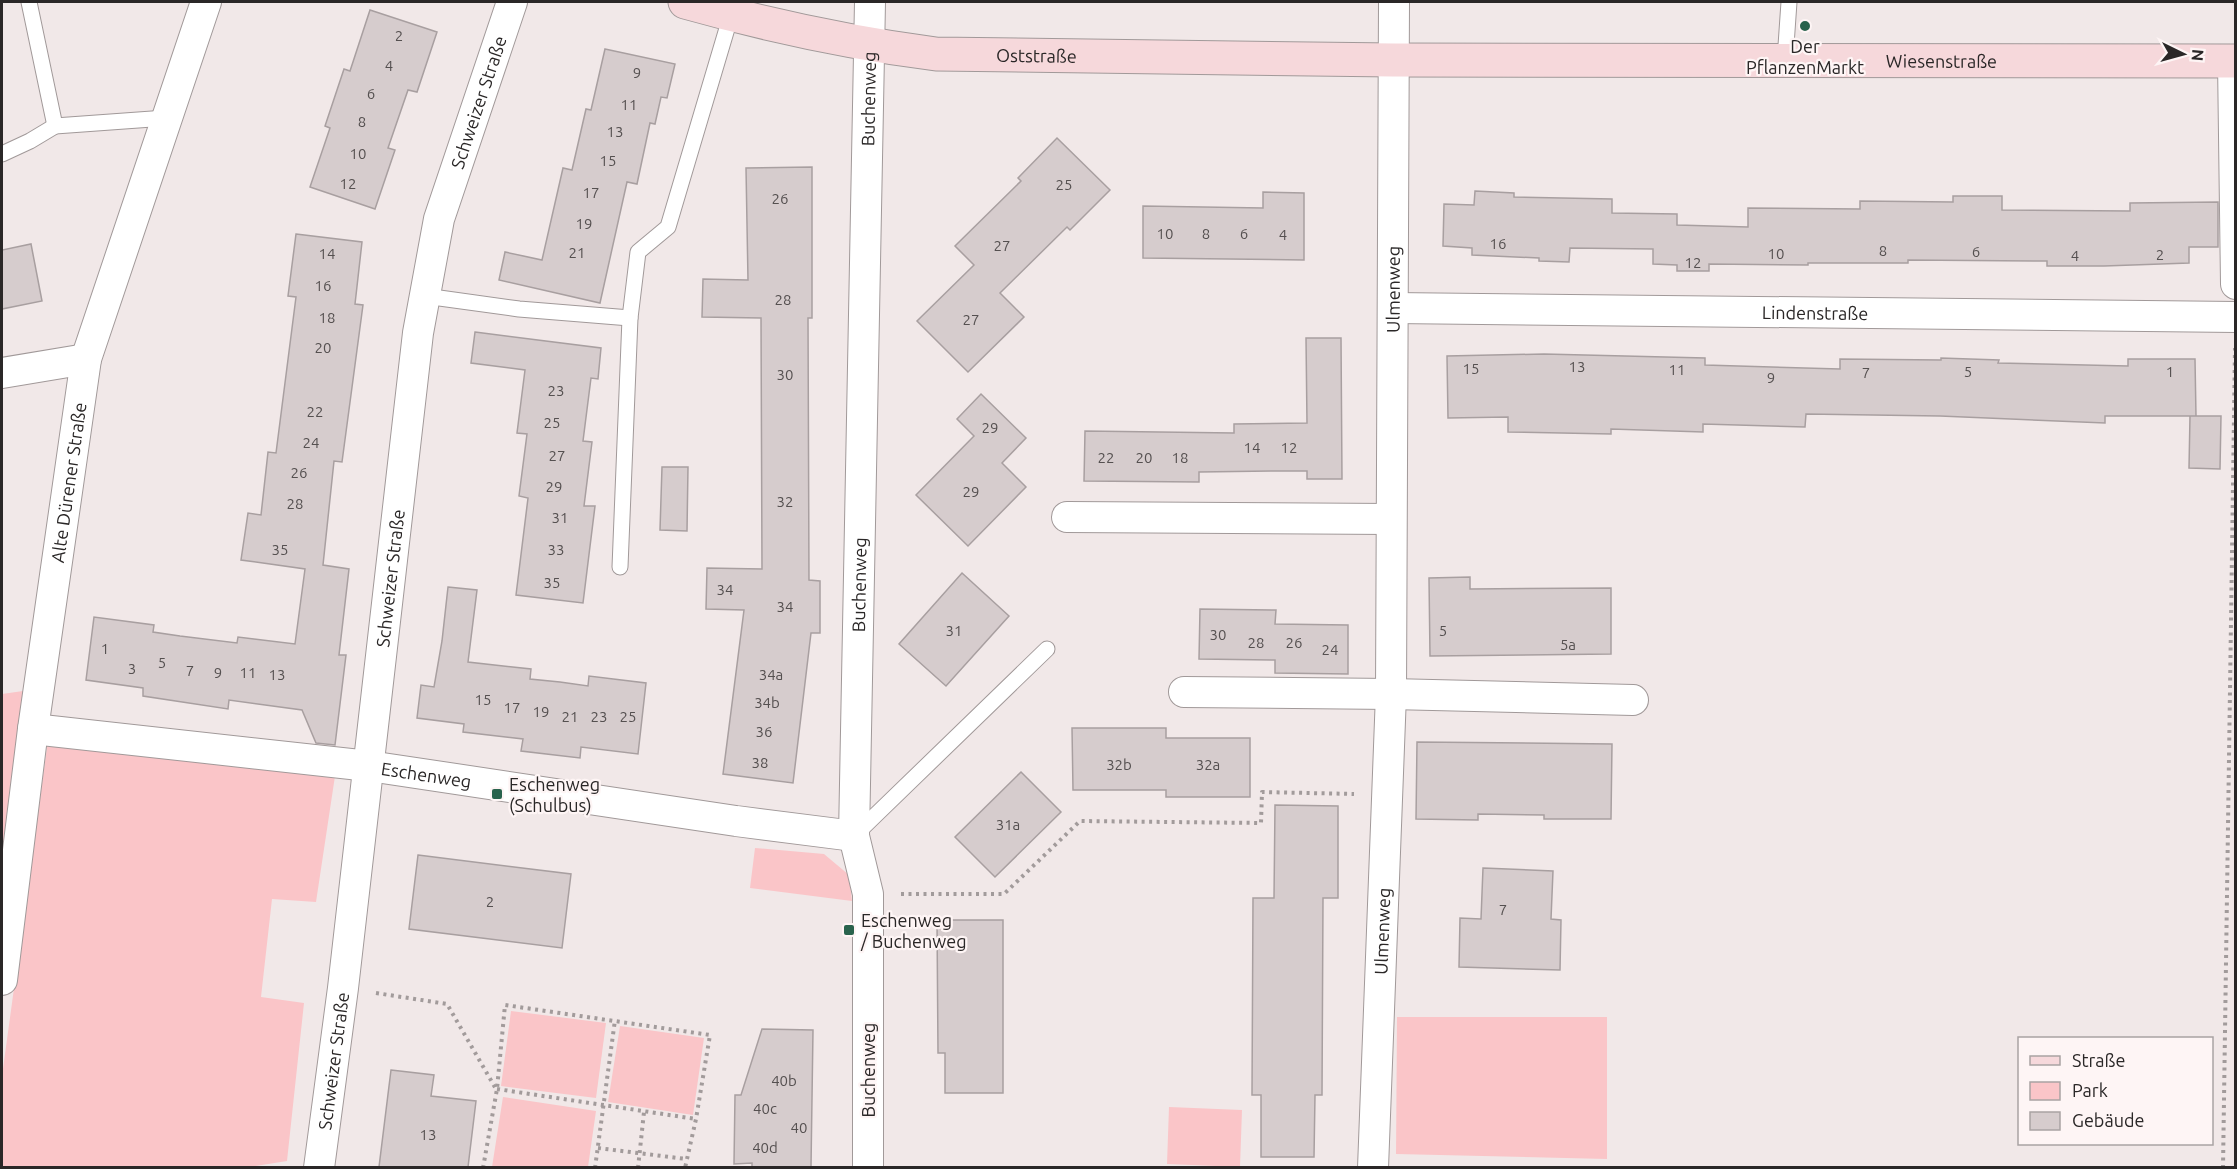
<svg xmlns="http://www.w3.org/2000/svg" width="2237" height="1169" viewBox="0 0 2237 1169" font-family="Ubuntu,sans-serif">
  <rect width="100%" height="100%" fill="#f1e8e8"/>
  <g fill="#fac5c8">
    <polygon points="30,690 2,920 2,694"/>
    <polygon points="48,740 335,776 316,902 272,899 261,997 304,1003 287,1161 242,1168 2,1168 2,1076"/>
    <polygon points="755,848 824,854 849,875 852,901 750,888"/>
    <polygon points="511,1011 606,1023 596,1098 501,1086"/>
    <polygon points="1397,1017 1607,1017 1607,1159 1396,1154"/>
    <polygon points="620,1026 704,1038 693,1115 608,1102"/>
    <polygon points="503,1097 596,1111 588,1167 492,1167"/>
    <polygon points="1169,1107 1242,1110 1240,1167 1167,1164"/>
  </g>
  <g fill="#d6cccd" stroke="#a89fa0" stroke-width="1.5">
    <polygon points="370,10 437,32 417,92 408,90 388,148 395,150 375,209 310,187 330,128 325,126 344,69 350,71"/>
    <polygon points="605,49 675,64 667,98 661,97 655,124 650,123 637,184 627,182 600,303 499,280 505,252 542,260 563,168 572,170 586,109 591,110"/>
    <polygon points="1057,138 1110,190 1070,230 1067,227 1000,293 1024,317 968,372 917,321 974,265 955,246 1021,181 1018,178"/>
    <polygon points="812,167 812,318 808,318 809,580 820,581 820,633 811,633 793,783 723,774 744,610 706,609 707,568 762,569 761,318 702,317 703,279 748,280 746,168"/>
    <polygon points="1475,191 1514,193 1514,197 1612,199 1612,213 1677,214 1677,225 1748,227 1748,208 1860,209 1860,201 1953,202 1953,196 2002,196 2002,210 2130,211 2130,203 2218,202 2218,247 2189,247 2189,263 2104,266 2047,266 2047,261 1908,260 1908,263 1808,263 1808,265 1709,264 1709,271 1677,271 1677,265 1653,264 1653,249 1570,248 1569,262 1539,261 1539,258 1472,255 1472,248 1443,246 1444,204 1474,205"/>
    <polygon points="1263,192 1304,193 1304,260 1143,258 1143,206 1263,208"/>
    <polygon points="296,234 362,242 355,304 363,305 342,462 334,461 323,565 349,569 339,655 346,655 335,745 316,743 302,710 229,700 228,709 143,696 143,688 86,680 94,617 154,625 153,632 180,636 237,643 238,637 295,644 305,569 241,560 248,513 261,515 268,452 276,453 296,297 288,296"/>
    <polygon points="31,244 42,301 2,309 2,250"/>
    <polygon points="475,332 601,348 598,379 591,378 583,441 592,442 584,506 595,506 583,603 516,595 528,498 519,496 527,434 517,433 525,370 471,363"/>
    <polygon points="1306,338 1341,338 1342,479 1307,479 1307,471 1271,471 1199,472 1199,482 1084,481 1085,431 1234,433 1234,424 1307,423"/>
    <polygon points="1544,354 1705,358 1705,365 1840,369 1840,359 1941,360 1941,358 1999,360 1998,363 2128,366 2128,359 2195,359 2196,416 2190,416 2221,416 2220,469 2189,468 2190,416 2105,416 2105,423 1940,416 1806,414 1805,427 1703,424 1703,432 1611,429 1611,434 1508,432 1508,417 1448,418 1447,356"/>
    <polygon points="981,394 1026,438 1002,463 1026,487 968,546 916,495 974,436 957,419"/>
    <polygon points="662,467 688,467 687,531 660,530"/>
    <polygon points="962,573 1009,616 946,686 899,644"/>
    <polygon points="1470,577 1470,589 1611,588 1611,654 1430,656 1429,578"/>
    <polygon points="448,587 477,590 468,662 531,669 530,679 560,682 588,686 589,676 646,683 638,754 581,747 580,758 521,751 523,739 463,732 464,724 417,718 421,685 434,687 442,641"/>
    <polygon points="1200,609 1276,610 1275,624 1348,625 1348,674 1275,673 1275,660 1199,659"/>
    <polygon points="1072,728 1166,728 1166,738 1250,738 1250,797 1166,797 1166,790 1073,790"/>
    <polygon points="1417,742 1612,744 1611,819 1544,819 1544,815 1478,814 1478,820 1416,819"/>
    <polygon points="1021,772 1061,812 995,877 955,837"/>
    <polygon points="1275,805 1338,806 1338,898 1323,898 1322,1095 1315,1095 1314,1157 1261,1157 1261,1095 1252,1095 1253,898 1274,898"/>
    <polygon points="418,855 571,874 562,948 409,929"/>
    <polygon points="1483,868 1553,871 1551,919 1561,920 1560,970 1459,967 1460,918 1481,919"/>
    <polygon points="937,920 1003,920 1003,1093 945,1093 945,1053 938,1053"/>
    <polygon points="762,1029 813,1030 811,1167 752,1167 752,1163 734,1164 735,1095 741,1095"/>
    <polygon points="391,1070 434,1075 431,1096 476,1101 468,1167 379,1167"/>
  </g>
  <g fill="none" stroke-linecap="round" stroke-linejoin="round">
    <defs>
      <g id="lane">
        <polyline points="29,2 55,126 166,118"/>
        <polyline points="1785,60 1789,2"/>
        <polyline points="2,154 30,141 55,126"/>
        <polyline points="425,296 519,309 630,318"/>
        <polyline points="620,567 630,318 638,252 668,227 731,15"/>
        <polyline points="854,836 1047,649"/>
      </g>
      <g id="street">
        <polyline points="2233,61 2236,284"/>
        <path id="s1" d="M1393 308 2236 317"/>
        <polyline points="2,373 86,359"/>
        <polyline points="1067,517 1391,519"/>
        <polyline points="1184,692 1391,694 1633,700"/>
        <path id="s2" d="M33 729 369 766 736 821 854 836"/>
        <path id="s3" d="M2 980 33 729 86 359 206 2"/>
        <path id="s4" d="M319 1168 343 988 418 333 439 219 512 2"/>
        <path id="s5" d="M868 1168V894L854 836 870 2"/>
        <path id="s6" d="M1373 1168 1391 694 1394 2"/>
      </g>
      <g id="secondary">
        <path id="s7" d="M685 2C767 25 851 43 936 54L1393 60 2236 61"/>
      </g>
    </defs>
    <use href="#lane" stroke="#a19999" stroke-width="17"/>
    <use href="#street" stroke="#a19999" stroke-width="32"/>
    <use href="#secondary" stroke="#a19999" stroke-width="35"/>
    <g stroke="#a29b9b" stroke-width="4" stroke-dasharray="3 4.5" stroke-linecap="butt">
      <polyline points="901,894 1004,894 1080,821 1261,823 1262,792 1354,794"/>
      <polyline points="376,993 447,1004 496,1089"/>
      <polyline points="497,1089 696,1119"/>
      <polyline points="598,1148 686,1159"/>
      <polyline points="483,1168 497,1089 505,1005 710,1035 696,1119 685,1168"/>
      <polyline points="595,1168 615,1020"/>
      <polyline points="638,1168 644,1112"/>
      <polyline points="2223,1168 2235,348"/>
    </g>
    <use href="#lane" stroke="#fff" stroke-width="15"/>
    <use href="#street" stroke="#fff" stroke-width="30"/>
    <use href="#secondary" stroke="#f6d8db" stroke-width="33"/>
  </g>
  <g fill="#29634d" stroke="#fef5f5" stroke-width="2">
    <circle cx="1805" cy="26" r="6"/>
    <rect x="491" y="788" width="12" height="12" rx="3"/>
    <rect x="843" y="924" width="12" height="12" rx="3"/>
  </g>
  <g text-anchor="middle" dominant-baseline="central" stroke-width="4.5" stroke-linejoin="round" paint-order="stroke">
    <g font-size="15" fill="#555050">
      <text x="399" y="35">2</text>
      <text x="389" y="65">4</text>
      <text x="637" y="72">9</text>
      <text x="371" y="93">6</text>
      <text x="629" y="104">11</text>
      <text x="362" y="121">8</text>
      <text x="615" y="131">13</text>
      <text x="358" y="153">10</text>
      <text x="608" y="160">15</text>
      <text x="348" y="183">12</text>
      <text x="1064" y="184">25</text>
      <text x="591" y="192">17</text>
      <text x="780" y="198">26</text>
      <text x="584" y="223">19</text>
      <text x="1165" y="233">10</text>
      <text x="1206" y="233">8</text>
      <text x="1244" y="233">6</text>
      <text x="1283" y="234">4</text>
      <text x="1498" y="243">16</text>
      <text x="1002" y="245">27</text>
      <text x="1883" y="250">8</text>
      <text x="1976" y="251">6</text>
      <text x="577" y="252">21</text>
      <text x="327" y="253">14</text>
      <text x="1776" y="253">10</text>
      <text x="2160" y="254">2</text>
      <text x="2075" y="255">4</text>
      <text x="1693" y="262">12</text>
      <text x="323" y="285">16</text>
      <text x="783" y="299">28</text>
      <text x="327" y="317">18</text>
      <text x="971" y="319">27</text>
      <text x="323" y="347">20</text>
      <text x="1577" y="366">13</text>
      <text x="1471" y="368">15</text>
      <text x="1677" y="369">11</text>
      <text x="1968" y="371">5</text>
      <text x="2170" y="371">1</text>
      <text x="1866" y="372">7</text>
      <text x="785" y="374">30</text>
      <text x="1771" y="377">9</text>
      <text x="556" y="390">23</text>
      <text x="315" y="411">22</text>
      <text x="552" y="422">25</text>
      <text x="990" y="427">29</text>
      <text x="311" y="442">24</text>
      <text x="1252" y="447">14</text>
      <text x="1289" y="447">12</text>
      <text x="557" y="455">27</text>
      <text x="1106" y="457">22</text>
      <text x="1144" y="457">20</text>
      <text x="1180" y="457">18</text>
      <text x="299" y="472">26</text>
      <text x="554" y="486">29</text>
      <text x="971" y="491">29</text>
      <text x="785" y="501">32</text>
      <text x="295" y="503">28</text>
      <text x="560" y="517">31</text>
      <text x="280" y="549">35</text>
      <text x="556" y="549">33</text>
      <text x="552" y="582">35</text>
      <text x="725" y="589">34</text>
      <text x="785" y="606">34</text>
      <text x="954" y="630">31</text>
      <text x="1443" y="630">5</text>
      <text x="1218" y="634">30</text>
      <text x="1256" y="642">28</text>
      <text x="1294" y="642">26</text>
      <text x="1568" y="644">5a</text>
      <text x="105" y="648">1</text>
      <text x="1330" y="649">24</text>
      <text x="162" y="662">5</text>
      <text x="132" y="668">3</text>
      <text x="190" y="670">7</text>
      <text x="218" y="672">9</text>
      <text x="248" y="672">11</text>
      <text x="277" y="674">13</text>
      <text x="771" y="674">34a</text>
      <text x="483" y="699">15</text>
      <text x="767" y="702">34b</text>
      <text x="512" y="707">17</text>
      <text x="541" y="711">19</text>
      <text x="570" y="716">21</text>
      <text x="599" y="716">23</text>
      <text x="628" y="716">25</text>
      <text x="764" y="731">36</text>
      <text x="760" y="762">38</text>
      <text x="1119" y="764">32b</text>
      <text x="1208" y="764">32a</text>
      <text x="1008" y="824">31a</text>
      <text x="490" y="901">2</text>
      <text x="1503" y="909">7</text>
      <text x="784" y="1080">40b</text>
      <text x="765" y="1108">40c</text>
      <text x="799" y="1127">40</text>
      <text x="428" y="1134">13</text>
      <text x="765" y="1147">40d</text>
    </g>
    <g font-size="18" fill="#2a2727" stroke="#fef5f5" text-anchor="start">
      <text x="1805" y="46" text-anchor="middle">Der<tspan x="1805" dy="21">PflanzenMarkt</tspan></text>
      <text x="509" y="784">Eschenweg<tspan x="509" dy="21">(Schulbus)</tspan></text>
      <text x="861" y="920">Eschenweg<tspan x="861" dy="21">/ Buchenweg</tspan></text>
    </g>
    <g font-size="18" fill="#2a2727" stroke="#fef5f5">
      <text stroke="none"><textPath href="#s7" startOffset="357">Oststraße</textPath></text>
      <text stroke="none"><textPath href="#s7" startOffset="1262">Wiesenstraße</textPath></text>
      <text stroke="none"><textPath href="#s5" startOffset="1071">Buchenweg</textPath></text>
      <text stroke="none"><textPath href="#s4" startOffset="1080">Schweizer Straße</textPath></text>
      <text stroke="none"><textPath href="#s6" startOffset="879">Ulmenweg</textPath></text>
      <text stroke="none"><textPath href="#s1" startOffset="422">Lindenstraße</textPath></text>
      <text stroke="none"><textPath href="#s3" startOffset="502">Alte Dürener Straße</textPath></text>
      <text stroke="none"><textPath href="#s4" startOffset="594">Schweizer Straße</textPath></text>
      <text stroke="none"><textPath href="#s5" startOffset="585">Buchenweg</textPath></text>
      <text stroke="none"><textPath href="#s2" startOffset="396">Eschenweg</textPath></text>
      <text stroke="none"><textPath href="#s6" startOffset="237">Ulmenweg</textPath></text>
      <text stroke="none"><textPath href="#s4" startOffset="108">Schweizer Straße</textPath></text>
      <text transform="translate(868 1070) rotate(-90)">Buchenweg</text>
    </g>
  </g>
  <rect width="2237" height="1169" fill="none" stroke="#2a2727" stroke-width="6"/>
  <rect x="2018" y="1037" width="195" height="108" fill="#fef5f5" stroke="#a9a3a3" stroke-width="1.5"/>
  <rect x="2030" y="1056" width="30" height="9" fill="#f6d8db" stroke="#a9a3a3" stroke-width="1.5"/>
  <text x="2072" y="1067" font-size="18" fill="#2a2727">Straße</text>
  <rect x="2030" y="1082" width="30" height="18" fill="#fac5c8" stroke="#a9a3a3" stroke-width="1.5"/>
  <text x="2072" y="1097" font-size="18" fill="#2a2727">Park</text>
  <rect x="2030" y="1112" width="30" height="18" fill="#d6cccd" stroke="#a9a3a3" stroke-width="1.5"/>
  <text x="2072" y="1127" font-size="18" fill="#2a2727">Gebäude</text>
  <g transform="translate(2183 54) rotate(95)" stroke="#fef5f5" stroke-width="4.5" paint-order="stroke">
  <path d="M0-4.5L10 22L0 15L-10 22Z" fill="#2a2727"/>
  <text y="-9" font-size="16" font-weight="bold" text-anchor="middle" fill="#2a2727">N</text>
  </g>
</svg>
